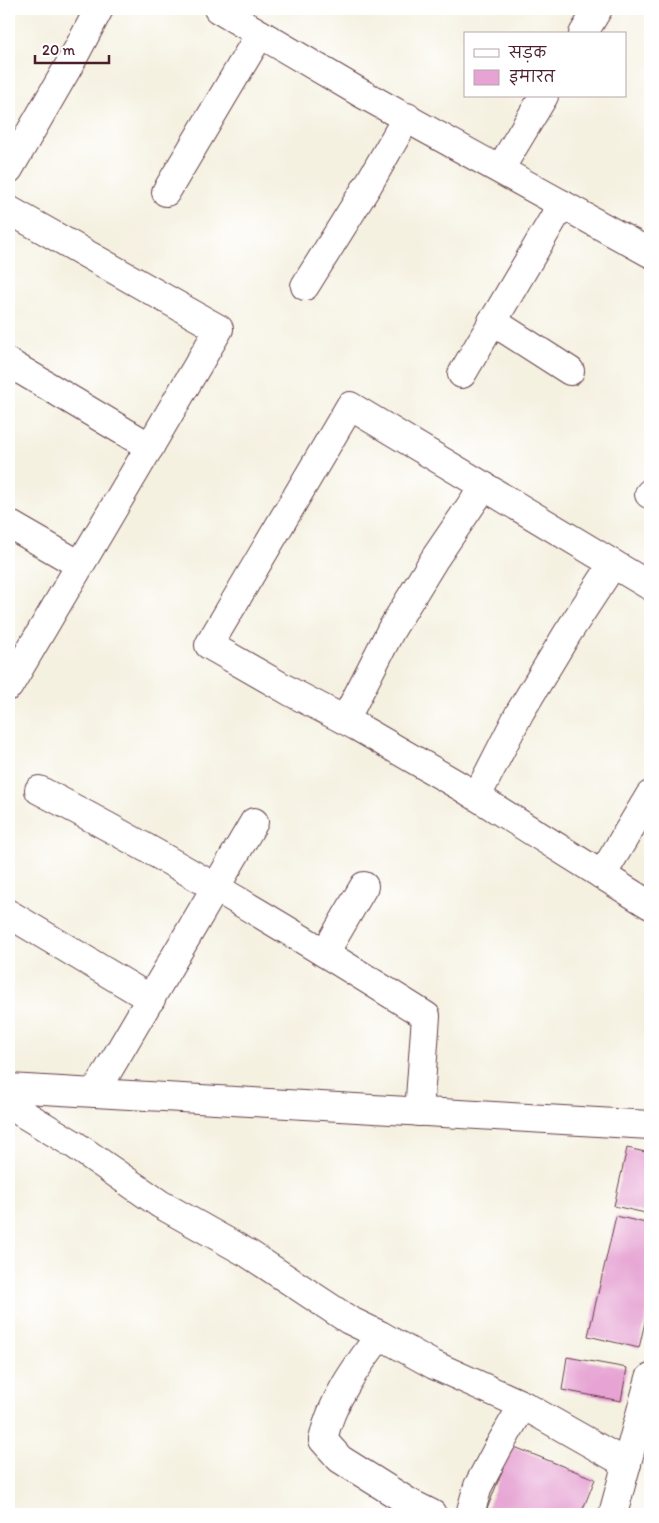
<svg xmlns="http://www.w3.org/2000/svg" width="659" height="1523" viewBox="0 0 659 1523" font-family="Itim,'Playpen Sans Deva',sans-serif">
  <rect width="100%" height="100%" fill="#fff"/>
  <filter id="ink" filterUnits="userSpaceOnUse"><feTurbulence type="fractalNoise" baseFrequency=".02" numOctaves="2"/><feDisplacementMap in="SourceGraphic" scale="10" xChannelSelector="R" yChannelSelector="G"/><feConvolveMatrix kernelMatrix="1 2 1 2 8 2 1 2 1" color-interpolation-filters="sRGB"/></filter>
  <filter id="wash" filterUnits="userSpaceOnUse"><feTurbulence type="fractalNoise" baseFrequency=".0096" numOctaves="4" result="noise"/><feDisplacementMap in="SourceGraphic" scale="20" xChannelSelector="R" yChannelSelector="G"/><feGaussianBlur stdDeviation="1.12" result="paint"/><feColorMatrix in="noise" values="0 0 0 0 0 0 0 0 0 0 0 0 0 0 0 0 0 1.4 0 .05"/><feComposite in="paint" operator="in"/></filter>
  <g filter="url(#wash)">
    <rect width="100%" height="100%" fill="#f5f1e1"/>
    <g id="blocks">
      <g fill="#e6a3d3">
        <polygon points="627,1148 650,1153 650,1214 614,1206"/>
        <polygon points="616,1216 650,1224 650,1300 639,1348 588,1336"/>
        <polygon points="567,1357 627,1368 621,1401 562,1390"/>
        <polygon points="512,1446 595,1479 581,1514 485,1514"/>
      </g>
    </g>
  </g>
  <g filter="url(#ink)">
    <use href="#blocks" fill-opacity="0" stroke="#643e46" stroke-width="1"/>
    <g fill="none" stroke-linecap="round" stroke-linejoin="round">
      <defs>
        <g id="minor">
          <polyline points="218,9 359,92 650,253"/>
          <polyline points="583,34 598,9"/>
          <polyline points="9,169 71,62 99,9"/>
          <polyline points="500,169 544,96"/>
          <polyline points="166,192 260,34"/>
          <polyline points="9,210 219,329 9,686"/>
          <polyline points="305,286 368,185 407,117"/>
          <polyline points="492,321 570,371"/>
          <polyline points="9,363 150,447"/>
          <polyline points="462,374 562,204"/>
          <polyline points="649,494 650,493"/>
          <polyline points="9,524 80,565"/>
          <polyline points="650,586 350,406 209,645 291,692 356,726 463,788 650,905"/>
          <polyline points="345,720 391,630 435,558 484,486"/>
          <path d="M39 790C172 859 299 936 426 1016L419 1112"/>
          <polyline points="477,796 520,712 567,634 613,564"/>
          <polyline points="602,875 650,795"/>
          <polyline points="9,914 151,999"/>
          <polyline points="325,953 364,886"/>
          <polyline points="9,1088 650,1125"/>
          <polyline points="95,1093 254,822"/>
          <polyline points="9,1105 75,1145 160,1204 249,1254 349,1320 380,1335 434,1365 523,1405 627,1464"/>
          <path d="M380 1335C357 1366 331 1401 323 1440L340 1459 410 1503 432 1514"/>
          <polyline points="470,1514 478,1486 498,1448 523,1405"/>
          <polyline points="613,1514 650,1378"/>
        </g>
      </defs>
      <use href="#minor" stroke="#643e46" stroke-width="30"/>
      <use href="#minor" stroke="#fff" stroke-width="28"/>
    </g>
  </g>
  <rect width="659" height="1523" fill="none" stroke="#fff" stroke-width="30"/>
  <rect x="464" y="32" width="162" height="65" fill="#ffffff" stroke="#b7a5aa"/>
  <rect x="474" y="49" width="25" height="8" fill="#ffffff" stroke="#b7a5aa"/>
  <text x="509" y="58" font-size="15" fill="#4a1f2b">सड़क</text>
  <rect x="474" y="70" width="25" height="15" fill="#e6a3d3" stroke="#b7a5aa"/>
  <text x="509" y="82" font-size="15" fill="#4a1f2b">इमारत</text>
  <path d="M35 55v8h74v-8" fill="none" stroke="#4a1f2b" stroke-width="2.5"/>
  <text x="42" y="55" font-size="15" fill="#4a1f2b" stroke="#ffffff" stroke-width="4" paint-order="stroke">20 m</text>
</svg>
